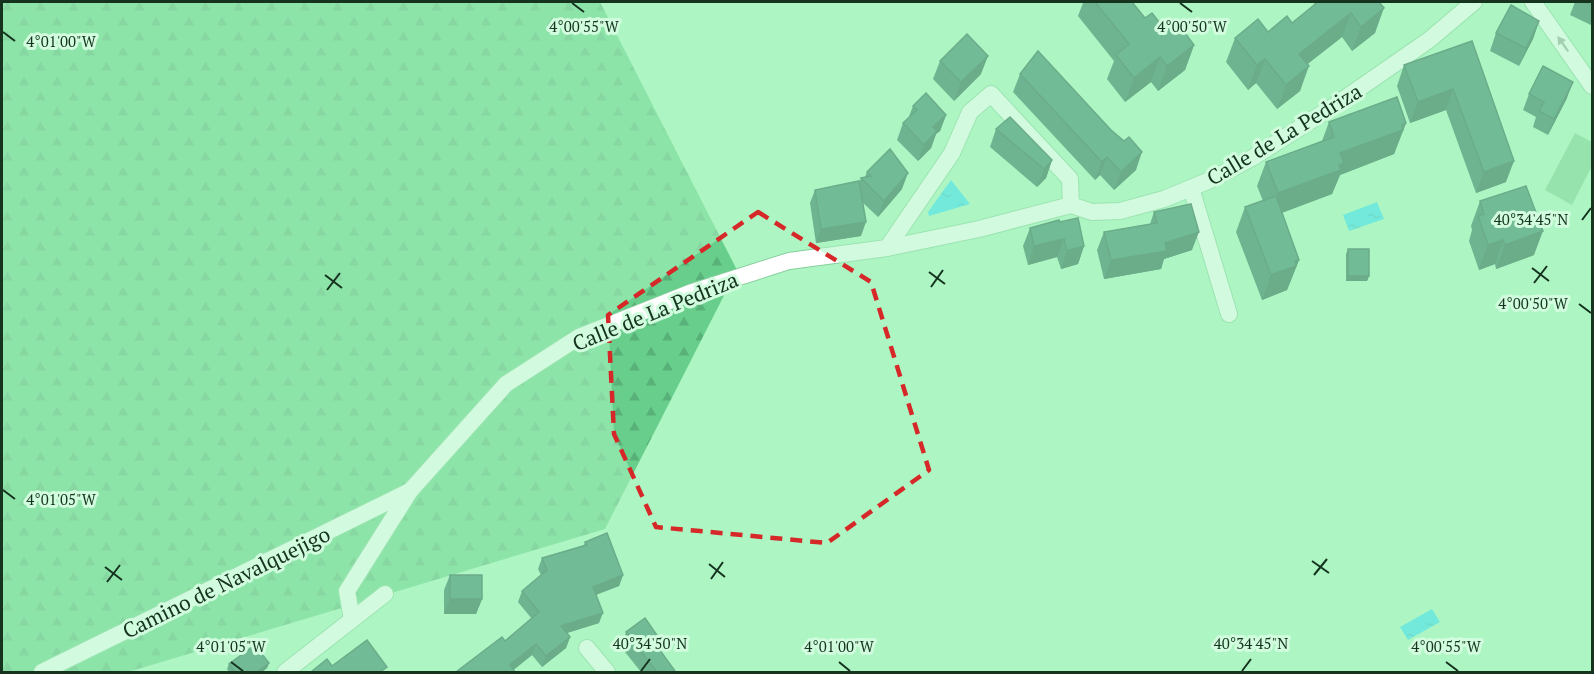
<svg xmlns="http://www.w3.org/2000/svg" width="1594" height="674" viewBox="0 0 1594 674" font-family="'PT Serif',serif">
  <defs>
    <pattern id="forest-firs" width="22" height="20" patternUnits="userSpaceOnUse" patternTransform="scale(1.5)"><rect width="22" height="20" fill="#67ce8b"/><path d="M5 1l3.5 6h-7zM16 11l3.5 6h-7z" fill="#58b178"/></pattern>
    <pattern id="water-ripples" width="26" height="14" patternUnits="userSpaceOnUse" patternTransform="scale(1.5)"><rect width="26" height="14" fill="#2bdaf8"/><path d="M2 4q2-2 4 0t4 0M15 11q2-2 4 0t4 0" fill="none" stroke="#25bcd4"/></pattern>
  </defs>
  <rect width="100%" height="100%" fill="#adf6c3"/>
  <polygon fill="url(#forest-firs)" points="2,2 600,2 737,270 605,529 128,672 2,672"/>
  <polygon fill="#7bcc95" points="1575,133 1592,142 1592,166 1572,205 1545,190"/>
  <g fill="url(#water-ripples)">
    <polygon points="951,180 970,204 929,216 928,212"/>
    <polygon points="1377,202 1384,219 1349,231 1343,215"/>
    <polygon points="1432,609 1440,622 1408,640 1400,627"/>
  </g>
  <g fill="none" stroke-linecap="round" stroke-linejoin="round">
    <defs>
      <g id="street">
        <polyline points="1533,2 1592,86"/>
        <polyline points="1191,188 1229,314"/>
        <polyline points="887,248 952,153 970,112 991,94 1070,179 1071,205"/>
        <polyline points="352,620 347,591 410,491 506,384 579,337 692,292 789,261 887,248 979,229 1071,205 1092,212 1120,211 1164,199 1210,180 1252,158 1331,108 1429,40 1474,2"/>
        <polyline points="587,648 607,672"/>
        <polyline points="42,672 410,491"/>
        <polyline points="285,672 385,594"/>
      </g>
    </defs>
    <use href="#street" stroke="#87cf9d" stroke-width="18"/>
    <use href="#street" stroke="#fff" stroke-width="16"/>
  </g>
  <g fill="#226553">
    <polygon points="1081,2 1132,2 1145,18 1166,31 1194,45 1185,70 1158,91 1151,82 1125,102 1107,79 1114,61 1078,16 1083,3"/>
    <polygon points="1315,2 1379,2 1375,33 1352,51 1342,37 1307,64 1300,91 1277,109 1256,83 1248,90 1226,62 1235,38 1268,32 1292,23 1313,6"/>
    <polygon points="1575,2 1593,2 1593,26 1570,15"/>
    <polygon points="1539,21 1533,39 1519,66 1490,51 1496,33"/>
    <polygon points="1472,41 1506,182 1476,193 1446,110 1410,123 1397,86 1404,65"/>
    <polygon points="940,61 981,74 954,101 933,79"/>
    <polygon points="1020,74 1136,170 1114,190 1100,175 1095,180 1013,92"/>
    <polygon points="1529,94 1567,98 1548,135 1533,127 1536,117 1523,110"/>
    <polygon points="913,106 946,115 940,131 936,134 931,148 918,161 897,140 903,123 908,119"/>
    <polygon points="1329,122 1406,123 1394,154 1340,175 1332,194 1282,213 1299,260 1287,290 1262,300 1236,232 1245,207 1263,201 1257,186 1266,162 1322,141"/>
    <polygon points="996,129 1052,160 1046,178 1037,187 990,147"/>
    <polygon points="867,172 902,189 878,217 862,202 861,236 816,243 810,203 815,190 859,183 861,178 865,177"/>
    <polygon points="1480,201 1534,255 1496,269 1495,264 1479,270 1469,241 1472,230 1471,226"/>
    <polygon points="1154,212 1192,250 1164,259 1161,269 1104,279 1097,250 1104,232 1150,224"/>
    <polygon points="1060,222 1084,246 1078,264 1061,269 1057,257 1028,265 1023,246 1030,228"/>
    <polygon points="1348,249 1369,276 1367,281 1346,281 1346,254"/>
    <polygon points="585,542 623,575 619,586 596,595 599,623 567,633 570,637 566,648 542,667 532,655 513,670 456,672 505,641 532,619 518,602 522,591 541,575 538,569 542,558 584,545"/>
    <polygon points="450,575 482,599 476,614 444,614 444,590"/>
    <polygon points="626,632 661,641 658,648 675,672 641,672 621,647"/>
    <polygon points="269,663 267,668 262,672 229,672 227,669 229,664"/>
  </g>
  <g fill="#1c5244">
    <polygon points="1384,8 1375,33 1352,51 1361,27"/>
    <polygon points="1351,13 1342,37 1290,78 1299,54"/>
    <polygon points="1539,21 1533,39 1519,66 1526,48"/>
    <polygon points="1194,45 1185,70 1158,91 1167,66"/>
    <polygon points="988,56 981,74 954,101 961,82"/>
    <polygon points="1160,57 1151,82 1125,102 1134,78"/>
    <polygon points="1265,59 1256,83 1248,90 1257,65"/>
    <polygon points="1309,66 1300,91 1277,109 1286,85"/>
    <polygon points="1573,82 1567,98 1548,135 1554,119"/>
    <polygon points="1453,89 1446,110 1410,123 1418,102"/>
    <polygon points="946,115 940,131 936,134 931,148 918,161 924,145 933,127"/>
    <polygon points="1406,123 1394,154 1340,175 1332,194 1269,217 1278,193 1340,153"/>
    <polygon points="1142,152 1136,170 1114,190 1121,172"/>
    <polygon points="1107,157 1100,175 1095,180 1102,162"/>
    <polygon points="1052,160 1046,178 1037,187 1044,169"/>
    <polygon points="1514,161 1506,182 1476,193 1484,172"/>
    <polygon points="908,173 902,189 878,217 884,201"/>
    <polygon points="866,222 861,236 816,243 821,229"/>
    <polygon points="1543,231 1534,255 1496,269 1505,245"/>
    <polygon points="1199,232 1192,250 1164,259 1161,269 1104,279 1111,260"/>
    <polygon points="1064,239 1057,257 1028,265 1034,246"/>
    <polygon points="1503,240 1495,264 1479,270 1488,245"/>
    <polygon points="1084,246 1078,264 1061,269 1067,251"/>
    <polygon points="1299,260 1287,290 1262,300 1271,275 1295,261"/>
    <polygon points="1348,276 1369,276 1367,281 1346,281"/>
    <polygon points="623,575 619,586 589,597 593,587"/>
    <polygon points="450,599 482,599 476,614 444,614"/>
    <polygon points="603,613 599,623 557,636 561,626"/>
    <polygon points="570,637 566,648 542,667 546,656"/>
    <polygon points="536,644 532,655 511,672 510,665"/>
    <polygon points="269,663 267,668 262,672 257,672"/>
  </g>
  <g fill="#287561" stroke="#1c5244" stroke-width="1.5">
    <polygon points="1095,2 1132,2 1145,18 1152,13 1166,31 1177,22 1194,45 1167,66 1160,57 1134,78 1116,55 1129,44"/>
    <polygon points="1318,2 1379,2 1384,8 1361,27 1351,13 1299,54 1309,66 1286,85 1265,59 1257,65 1235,38 1258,19 1268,32 1287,16 1292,23"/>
    <polygon points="1583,2 1593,2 1593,6"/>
    <polygon points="1511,5 1539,21 1526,48 1496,33"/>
    <polygon points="967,34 988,56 961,82 940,61"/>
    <polygon points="1472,41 1514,161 1484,172 1453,89 1418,102 1404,65"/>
    <polygon points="1038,51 1111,130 1124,141 1129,137 1142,152 1121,172 1107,157 1102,162 1020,74"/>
    <polygon points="1543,66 1573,82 1554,119 1539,111 1544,102 1529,94"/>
    <polygon points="926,93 946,115 933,127 937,131 924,145 903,123 917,110 913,106"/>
    <polygon points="1397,97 1406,123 1402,125 1403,130 1340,153 1344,163 1339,165 1341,170 1278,193 1266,162 1334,137 1329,122"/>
    <polygon points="1010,117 1052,160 1044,169 996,129"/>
    <polygon points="890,149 908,173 884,201 861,178 871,176 867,172"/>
    <polygon points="859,181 866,222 821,229 815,190"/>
    <polygon points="1526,186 1543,231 1505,245 1503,240 1488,245 1478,216 1484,214 1480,201"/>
    <polygon points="1276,196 1299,260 1295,261 1296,266 1271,275 1245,207"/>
    <polygon points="1191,204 1199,232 1165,243 1167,251 1111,260 1104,232 1157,223 1154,212"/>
    <polygon points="1078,218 1084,246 1067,251 1064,239 1034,246 1030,228 1059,220 1060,222"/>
    <rect x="1348" y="249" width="21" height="27"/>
    <polygon points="607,533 623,575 593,587 603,613 561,626 570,637 546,656 536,644 510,665 515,672 456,672 502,637 505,641 539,612 522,591 547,570 542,558 587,545 585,542"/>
    <rect x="450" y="575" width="32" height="24"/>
    <polygon points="645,618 661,641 656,645 675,671 673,672 657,672 626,632"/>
    <polygon points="367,640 387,667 380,672 311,672 327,659 332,666"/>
    <polygon points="255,645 269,663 257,672 235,672 229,664"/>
  </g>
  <defs><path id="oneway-solid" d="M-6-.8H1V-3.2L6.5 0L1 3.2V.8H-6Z" transform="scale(1.5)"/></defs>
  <use fill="#96a39a" href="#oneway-solid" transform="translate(1563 44) rotate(-125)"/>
  <path d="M0 0H1594V674H0ZM758 212 871 282 929 470 827 543 656 527 614 434 608 315Z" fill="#adf6c3" fill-opacity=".55" fill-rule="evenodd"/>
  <path fill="none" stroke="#d62828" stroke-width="4.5" stroke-dasharray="12 8" stroke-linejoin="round" d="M758 212 871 282 929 470 827 543 656 527 614 434 608 315Z"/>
  <path fill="none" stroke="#15331f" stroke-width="2" d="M572 3 584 12M1180 3 1192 12M3 32 15 41M1582 220 1591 208M1532 268 1549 281M929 272 945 284M325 275 342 288M1534 283 1547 266M931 287 943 270M327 290 340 273M1579 304 1591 313M3 490 15 499M1312 561 1329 573M709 564 725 577M105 567 122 580M1314 575 1327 559M711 579 723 562M107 582 120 565M231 662 243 671M839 662 850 671M1446 662 1458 671M641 671 650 659M1242 671 1251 659"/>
  <g text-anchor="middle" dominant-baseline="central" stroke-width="6" stroke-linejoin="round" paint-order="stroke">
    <g font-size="21" fill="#15331f" stroke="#d1fcdd">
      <text transform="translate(1284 134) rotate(-31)">Calle de La Pedriza</text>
      <text transform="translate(655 311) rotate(-22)">Calle de La Pedriza</text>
      <text transform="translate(226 582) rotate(-26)">Camino de Navalquejigo</text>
    </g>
  </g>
  <g font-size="15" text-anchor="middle" fill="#15331f" stroke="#d1fcdd" stroke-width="6" stroke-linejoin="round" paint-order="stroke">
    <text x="584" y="32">4°00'55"W</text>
    <text x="1192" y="32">4°00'50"W</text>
    <text x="61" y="47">4°01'00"W</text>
    <text x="1531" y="225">40°34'45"N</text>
    <text x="1533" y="309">4°00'50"W</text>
    <text x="61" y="505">4°01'05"W</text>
    <text x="650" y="649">40°34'50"N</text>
    <text x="1251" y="649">40°34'45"N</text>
    <text x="231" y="652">4°01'05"W</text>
    <text x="1446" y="652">4°00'55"W</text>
    <text x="839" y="652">4°01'00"W</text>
  </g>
  <rect width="1594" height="674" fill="none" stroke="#15331f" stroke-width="6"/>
</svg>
